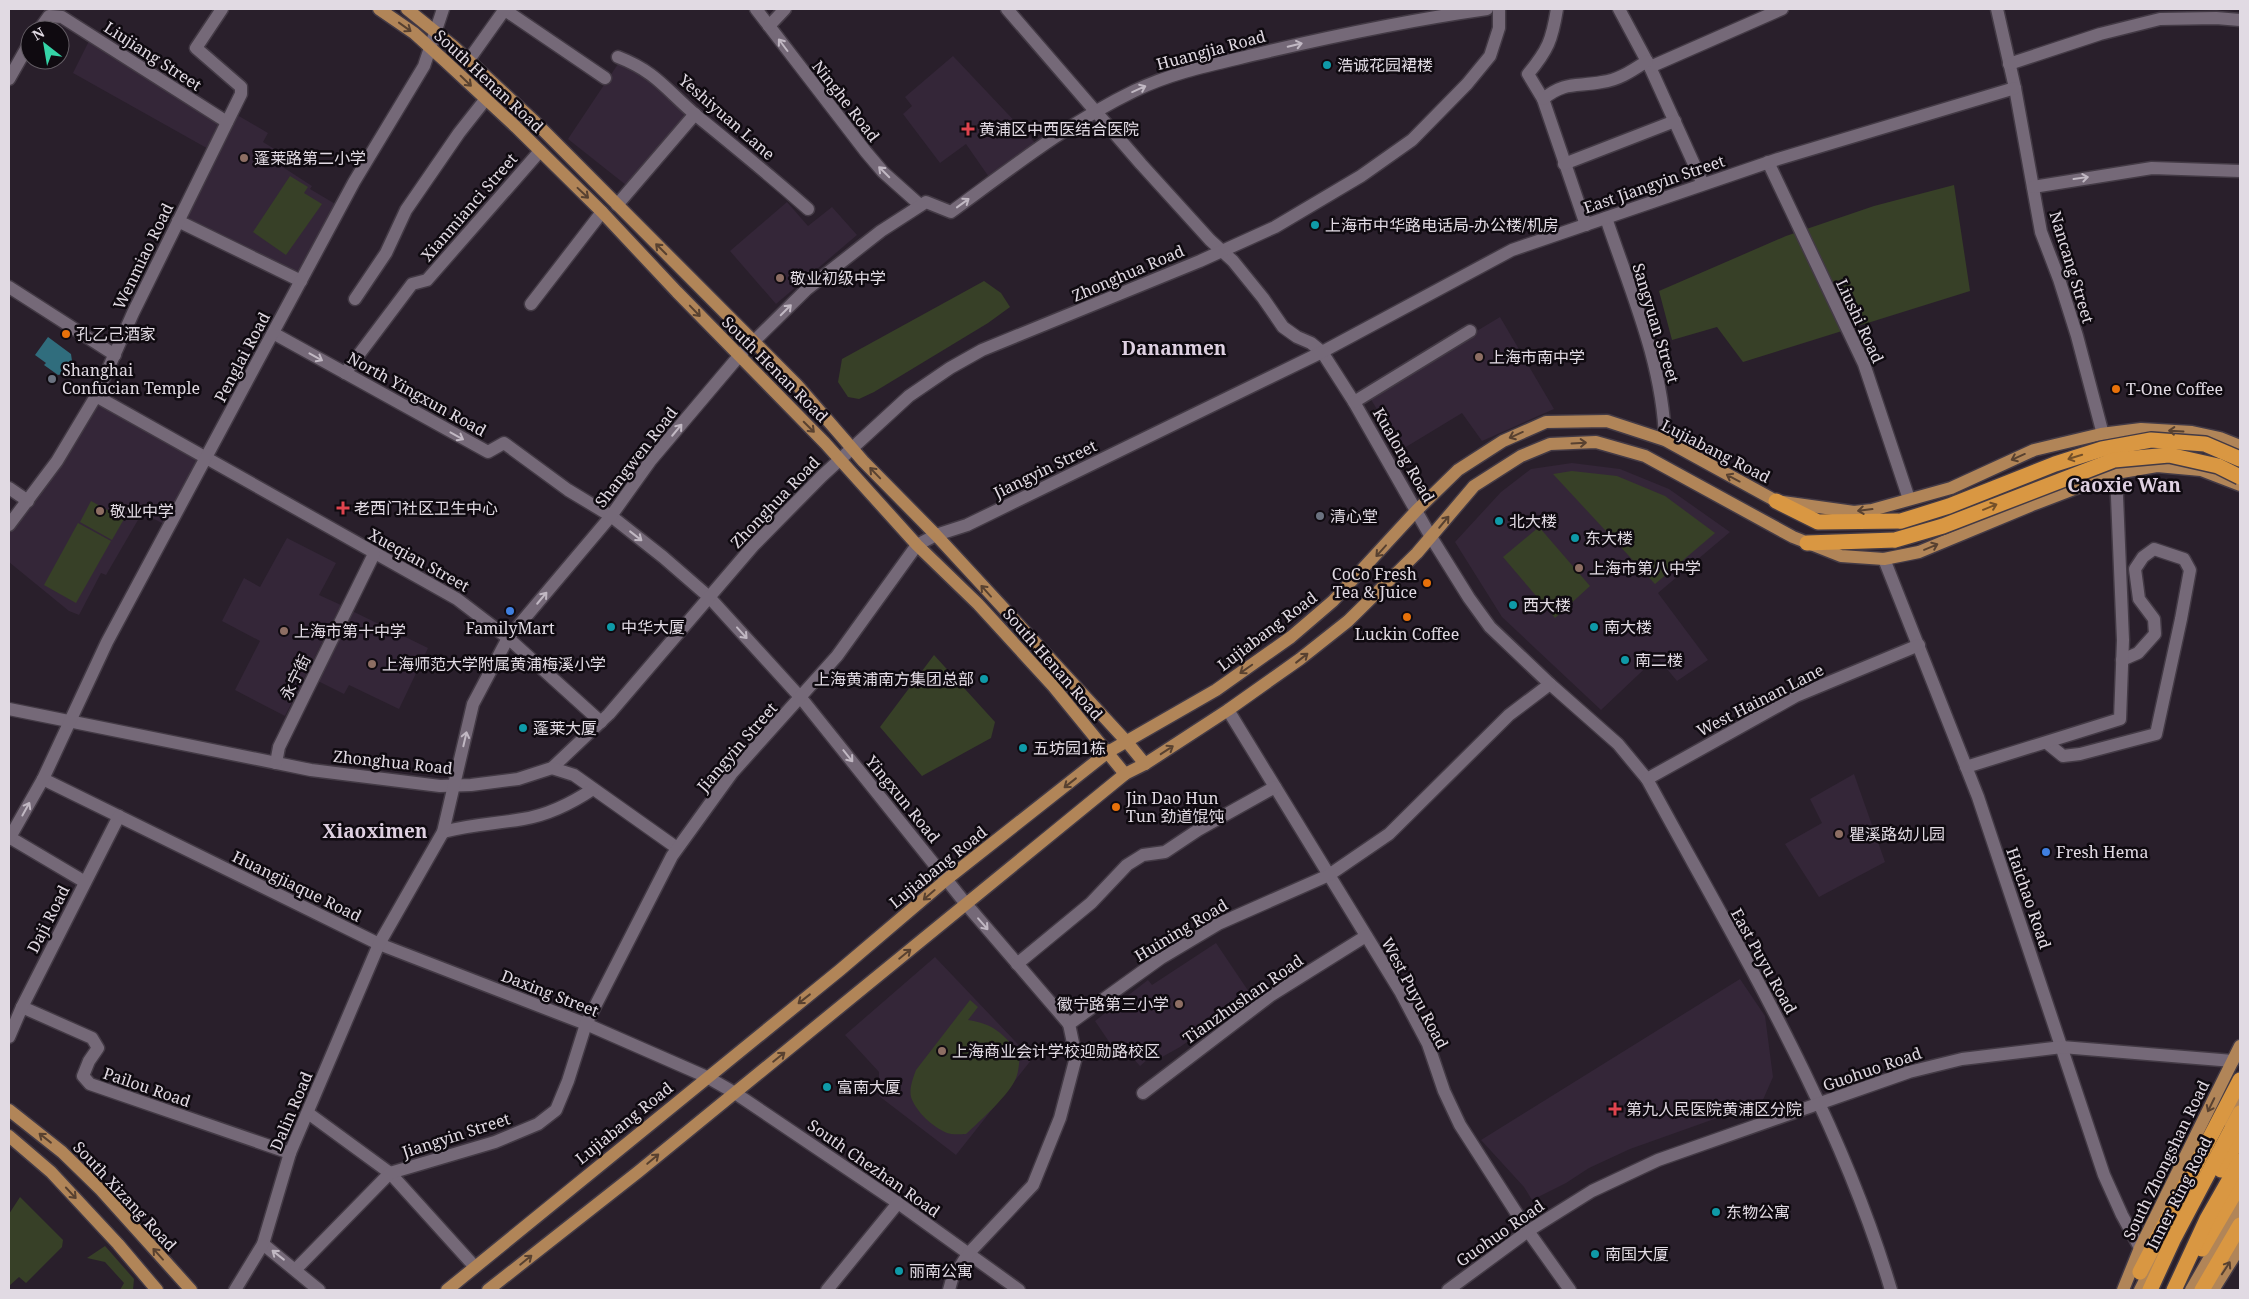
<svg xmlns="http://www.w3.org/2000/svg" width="2249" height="1299" viewBox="0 0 2249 1299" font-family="'Noto Serif','Noto Sans SC',serif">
  <rect width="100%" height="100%" fill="#291f2b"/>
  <g fill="#342638">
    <polygon points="90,39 226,122 232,112 268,133 263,142 281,153 275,162 312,186 310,189 337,205 298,274 182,220 212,151 73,73"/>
    <polygon points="953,56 1038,146 991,180 966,144 940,163 903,114 912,106 905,97"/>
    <polygon points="620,61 651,78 688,115 626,185 568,139"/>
    <polygon points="787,202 808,226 832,207 857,235 776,304 730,251"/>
    <polygon points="1500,317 1554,409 1482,441 1462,413 1401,450 1369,396"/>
    <polygon points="103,405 199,459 164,524 142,513 106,575 101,573 79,615 69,611 9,562 9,534 62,462 95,407"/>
    <polygon points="1572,463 1620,469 1669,489 1730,532 1658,593 1708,660 1677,681 1657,657 1601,710 1502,617 1455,542 1501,492 1531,469"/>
    <polygon points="287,538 336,563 319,595 341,605 285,716 235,690 260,641 222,621 244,578 260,587"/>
    <polygon points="350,610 428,648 399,709 349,685 344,694 316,680"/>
    <polygon points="1854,774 1885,862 1819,897 1785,844 1822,823 1810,799"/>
    <polygon points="1216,943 1249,992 1245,1000 1180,1047 1162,1057 1155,1053 1140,1066 1122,1046 1114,1049 1095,1021 1148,980 1152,985"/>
    <polygon points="935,957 1032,1059 956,1155 879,1096 879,1072 845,1035"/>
    <polygon points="1740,979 1765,1016 1773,1077 1762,1102 1630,1149 1589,1168 1566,1183 1532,1200 1524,1187 1481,1140"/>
  </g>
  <g fill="#374027">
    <polygon points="290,176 308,187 304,193 322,204 286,255 253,232"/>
    <polygon points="1954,185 1970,291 1743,362 1717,327 1672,340 1659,291 1786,236 1874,206"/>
    <polygon points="984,281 1001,293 1010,307 988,323 874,392 859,399 848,397 838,382 842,359"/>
    <polygon points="1572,471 1617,476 1665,496 1715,533 1655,584 1553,474"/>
    <polygon points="91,501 124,519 112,540 80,522"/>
    <polygon points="78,523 111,541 76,603 44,585"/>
    <polygon points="1539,527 1590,586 1555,618 1503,557"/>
    <polygon points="934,655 995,722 991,738 922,776 880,727"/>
    <path d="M970 1000 978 1007 968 1020C994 1024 1004 1034 1020 1055 1019 1062 1019 1071 1016 1078 1010 1094 980 1121 966 1134 961 1134 952 1135 947 1133 933 1127 916 1112 911 1097 909 1089 913 1078 916 1070Z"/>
    <polygon points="20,1197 63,1240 62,1247 26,1283 19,1277 9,1286 9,1214"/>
    <polygon points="105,1246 134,1279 133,1290 120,1290 124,1283 105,1262 87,1258"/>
  </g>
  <polygon fill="#306d7d" points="48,337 71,354 72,361 66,373 58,375 44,365 46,363 35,355"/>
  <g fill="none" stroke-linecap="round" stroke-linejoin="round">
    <defs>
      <g id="minor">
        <polyline points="756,9 866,152 883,172 920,205"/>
        <path d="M1007 9 1141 164 1210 240 1233 261 1263 298 1283 327 1297 337 1311 343 1322 352 1354 402 1431 537 1469 598 1490 627 1550 684 1618 744 1647 779C1737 945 1837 1108 1891 1290"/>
        <path d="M1557 9C1552 40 1548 50 1528 74L1543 99 1586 225"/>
        <polyline points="1619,9 1650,67 1703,184"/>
        <polyline points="1997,9 2015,88 2041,232 2059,279 2077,336 2105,442"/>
        <polyline points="505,10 605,78"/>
        <polyline points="769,26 785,9"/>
        <polyline points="39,30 49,16 62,17 227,122"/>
        <path d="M618 57C657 72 667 91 697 116 735 147 772 177 808 209"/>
        <polyline points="468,61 505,9"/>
        <polyline points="2009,64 2100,34 2160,19 2216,18 2240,20"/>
        <polyline points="1650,67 1782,9"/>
        <polyline points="9,79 30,42"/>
        <path d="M1543 99C1565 81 1576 87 1602 82 1619 80 1633 70 1647 61"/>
        <polyline points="1768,162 1864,364 1909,499"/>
        <polyline points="1564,164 1675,121"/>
        <polyline points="2033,187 2152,168 2240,171"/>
        <polyline points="617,205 695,114"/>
        <path d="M1606 218C1630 290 1663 363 1665 440"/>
        <polyline points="178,221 301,281"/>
        <polyline points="9,287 115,355"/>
        <polyline points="355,299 386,253 406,210 459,133 485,100"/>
        <polyline points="531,304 602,212"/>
        <polyline points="273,333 488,452 504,443 568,490 611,516 663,557 709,597 801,698 966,904 1069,1024"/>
        <polyline points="345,373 412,284 427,280 540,151"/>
        <polyline points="96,396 457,599 508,638 601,722"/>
        <polyline points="1354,402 1470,331"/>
        <polyline points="9,488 28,501"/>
        <polyline points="9,525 57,461 96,396 133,313 241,94 241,87 196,48 222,9"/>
        <polyline points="1884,559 1978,797 2104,1175 2122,1215 2140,1248"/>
        <polyline points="9,709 311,770 440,786 471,785 518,779 552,768 609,714 753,546 822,476 909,396 950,368 982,350 1200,261 1275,227 1361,176 1412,140 1467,84 1490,56 1499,28 1499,9"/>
        <polyline points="1228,710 1400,991 1428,1044 1444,1091 1460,1125 1528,1231 1570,1290"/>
        <polyline points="2047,743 2063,756 2080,754 2156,734 2181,619 2190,570 2184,559 2154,549 2143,557 2135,569 2139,599 2154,619 2155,634 2138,653 2122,660"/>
        <polyline points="276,763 279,747 374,554"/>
        <polyline points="1966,767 2120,719 2123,640 2116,473 2112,463"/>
        <polyline points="552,768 574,775 677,848"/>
        <polyline points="43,779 379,944 586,1024 707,1077 735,1093 898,1203 1019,1290"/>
        <polyline points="1647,779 1796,696 1919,645"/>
        <path d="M443 832C472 824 495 824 523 819 548 815 572 803 593 789"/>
        <polyline points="9,837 85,882"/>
        <polyline points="9,839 43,779 107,642 255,366 354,182 424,66 443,9"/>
        <polyline points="1017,964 1091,903 1127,865 1143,855 1165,852 1198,830 1275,787"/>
        <polyline points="22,1007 92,1038 98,1048 89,1061 83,1076 90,1084 290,1153"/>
        <polyline points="9,1037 22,1007 119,816"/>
        <polyline points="1143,1093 1270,996 1366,936"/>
        <polyline points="308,1113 390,1173 475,1267"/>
        <polyline points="263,1244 319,1290"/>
        <polyline points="296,1269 390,1173 495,1142 538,1124 556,1110 568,1081 586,1024 672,856 732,773 837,656 917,545 936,535 967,525 1322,352 1512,250 1778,159 2015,88"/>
        <path d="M235 1290 263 1244 290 1153 379 944 443 832 473 704 508 638 611 516 651 460 739 356 807 289 881 231 926 202 951 212C1010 169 1068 123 1134 91 1173 72 1215 64 1257 54 1333 36 1410 20 1487 9"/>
        <polyline points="827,1290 898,1203"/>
        <polyline points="949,1290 952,1279 968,1254 1033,1185 1060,1118 1076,1057 1069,1024 1161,958 1218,924 1329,875 1389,834 1509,715 1550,684"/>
        <polyline points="1448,1290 1528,1231 1592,1191 1658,1160 1909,1072 1962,1059 2062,1047 2233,1061"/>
      </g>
      <g id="major">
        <polyline points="379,9 414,33 445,61 516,127 602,212 677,292 825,443 917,545 978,604 1053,686 1125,774"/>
        <polyline points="407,9 453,46 534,121 797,385 863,461 936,535 1127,742 1145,764"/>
        <polyline points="9,1110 62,1152 101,1190 191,1290"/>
        <polyline points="2229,1121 2240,1099"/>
        <polyline points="9,1136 51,1172 118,1244 157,1290"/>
        <polyline points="447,1290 840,970 947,879 1108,752 1216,690 1291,637 1333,601 1417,510 1458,470 1503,441 1546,422 1607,421 1665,440 1776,501 1854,512 1872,510 1951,488 2034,450 2101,434 2141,429 2192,432 2220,438 2240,446"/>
        <polyline points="488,1290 638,1172 1125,774 1145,764 1228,710 1300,659 1348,621 1417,553 1474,486 1521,456 1550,444 1596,442 1645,456 1793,537 1841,556 1884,559 1919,552 2032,505 2116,473 2157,466 2201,470 2240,485"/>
        <polyline points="2123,1290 2140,1248 2240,1046"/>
        <polyline points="2140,1290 2162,1247"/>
        <polyline points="2191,1290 2240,1205"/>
        <polyline points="2213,1290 2240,1247"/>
      </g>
      <g id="highway">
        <polyline points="1776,501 1818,522 1901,521"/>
        <polyline points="1807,543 1895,540"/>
        <polyline points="2221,1170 2240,1136"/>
        <polyline points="2202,1249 2240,1184"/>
        <polyline points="2140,1272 2240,1080"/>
        <polyline points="2150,1290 2173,1240 2240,1113"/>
        <polyline points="2174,1290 2207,1219 2240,1161"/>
        <polyline points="2202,1290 2240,1225"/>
      </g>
    </defs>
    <use href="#minor" stroke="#433a45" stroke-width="15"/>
    <use href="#major" stroke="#433a45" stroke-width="15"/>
    <use href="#highway" stroke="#433a45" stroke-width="18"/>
    <use href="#minor" stroke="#756978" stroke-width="12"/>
    <use href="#major" stroke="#b18558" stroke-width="12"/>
    <use href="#highway" stroke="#d99742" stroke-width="15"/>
    <defs>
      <g id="highway-bridge">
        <polyline points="1901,521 1949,506 2055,464 2102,449 2151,440 2205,444 2240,459"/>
        <polyline points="1895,540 1943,526 2114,460 2169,455 2218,466 2240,477"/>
      </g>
    </defs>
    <use href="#highway-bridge" stroke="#433a45" stroke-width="18" stroke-linecap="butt"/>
    <use href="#highway-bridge" stroke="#d99742" stroke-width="15"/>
  </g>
  <defs><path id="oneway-shaft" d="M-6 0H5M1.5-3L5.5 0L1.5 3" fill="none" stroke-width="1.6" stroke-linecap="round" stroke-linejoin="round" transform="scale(1.25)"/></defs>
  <g stroke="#584130">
    <use href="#oneway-shaft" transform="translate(405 27) rotate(36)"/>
    <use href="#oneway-shaft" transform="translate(466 81) rotate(44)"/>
    <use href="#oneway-shaft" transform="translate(583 193) rotate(43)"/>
    <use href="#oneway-shaft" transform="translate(661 249) rotate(-135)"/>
    <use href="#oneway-shaft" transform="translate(695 311) rotate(46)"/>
    <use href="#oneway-shaft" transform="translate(809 427) rotate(45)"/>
    <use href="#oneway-shaft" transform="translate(2176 431) rotate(-177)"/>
    <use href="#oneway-shaft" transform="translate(1516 435) rotate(156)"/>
    <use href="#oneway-shaft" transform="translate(1579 443) rotate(-3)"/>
    <use href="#oneway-shaft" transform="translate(2018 457) rotate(156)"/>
    <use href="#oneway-shaft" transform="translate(875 473) rotate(-134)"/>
    <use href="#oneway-shaft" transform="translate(1733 478) rotate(-152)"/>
    <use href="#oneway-shaft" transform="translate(1865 510) rotate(173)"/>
    <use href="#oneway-shaft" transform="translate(1444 522) rotate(-50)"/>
    <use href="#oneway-shaft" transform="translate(1931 547) rotate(-23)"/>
    <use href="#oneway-shaft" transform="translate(1381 551) rotate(132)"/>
    <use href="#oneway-shaft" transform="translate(986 591) rotate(-132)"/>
    <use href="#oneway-shaft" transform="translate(1302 658) rotate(-38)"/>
    <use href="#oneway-shaft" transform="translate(1246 669) rotate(145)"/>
    <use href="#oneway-shaft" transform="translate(1167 750) rotate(-33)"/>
    <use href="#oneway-shaft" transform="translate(1070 783) rotate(142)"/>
    <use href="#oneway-shaft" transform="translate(929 895) rotate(139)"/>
    <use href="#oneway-shaft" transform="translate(905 954) rotate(-39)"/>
    <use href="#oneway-shaft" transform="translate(804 999) rotate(142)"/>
    <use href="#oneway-shaft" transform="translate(779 1057) rotate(-39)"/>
    <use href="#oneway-shaft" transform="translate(2211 1105) rotate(116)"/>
    <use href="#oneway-shaft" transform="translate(45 1138) rotate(-142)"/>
    <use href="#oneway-shaft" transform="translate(653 1159) rotate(-40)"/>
    <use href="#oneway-shaft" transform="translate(71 1193) rotate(47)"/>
    <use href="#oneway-shaft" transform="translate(158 1254) rotate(-132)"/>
    <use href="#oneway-shaft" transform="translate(526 1260) rotate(-39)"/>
    <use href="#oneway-shaft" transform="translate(2226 1268) rotate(-57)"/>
  </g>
  <g stroke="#c1b8c3">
    <use href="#oneway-shaft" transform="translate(783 45) rotate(-127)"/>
    <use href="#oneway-shaft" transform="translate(1295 45) rotate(-13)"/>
    <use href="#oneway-shaft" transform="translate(1139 89) rotate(-24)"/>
    <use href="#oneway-shaft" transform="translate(884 172) rotate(-135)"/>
    <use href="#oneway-shaft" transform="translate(2081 178) rotate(-8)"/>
    <use href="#oneway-shaft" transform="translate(963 203) rotate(-36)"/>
    <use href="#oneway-shaft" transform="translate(786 310) rotate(-45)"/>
    <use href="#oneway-shaft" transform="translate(316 357) rotate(29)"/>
    <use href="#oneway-shaft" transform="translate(677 430) rotate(-50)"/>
    <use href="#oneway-shaft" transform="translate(457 436) rotate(29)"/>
    <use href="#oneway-shaft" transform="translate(636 536) rotate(38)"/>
    <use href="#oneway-shaft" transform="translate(542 598) rotate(-50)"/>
    <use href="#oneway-shaft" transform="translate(742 633) rotate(48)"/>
    <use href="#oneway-shaft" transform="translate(465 739) rotate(-77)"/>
    <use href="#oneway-shaft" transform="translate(848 756) rotate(51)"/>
    <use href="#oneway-shaft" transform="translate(26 809) rotate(-61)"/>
    <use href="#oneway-shaft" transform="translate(983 924) rotate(49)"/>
    <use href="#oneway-shaft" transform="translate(278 1255) rotate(-142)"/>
  </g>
  <g stroke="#745029">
    <use href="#oneway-shaft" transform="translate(2075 457) rotate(163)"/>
    <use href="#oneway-shaft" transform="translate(1990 507) rotate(-22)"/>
  </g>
  <g fill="#0f9aa8" stroke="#0f0a10" stroke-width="2">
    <circle cx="1327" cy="65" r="5"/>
    <circle cx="1315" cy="225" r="5"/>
    <circle cx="1499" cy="521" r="5"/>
    <circle cx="1575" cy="538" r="5"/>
    <circle cx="1513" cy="605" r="5"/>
    <circle cx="611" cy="627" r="5"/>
    <circle cx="1594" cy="627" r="5"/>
    <circle cx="1625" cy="660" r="5"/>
    <circle cx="984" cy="679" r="5"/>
    <circle cx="523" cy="728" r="5"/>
    <circle cx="1023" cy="748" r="5"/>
    <circle cx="827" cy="1087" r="5"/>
    <circle cx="1716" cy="1212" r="5"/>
    <circle cx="1595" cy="1254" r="5"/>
    <circle cx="899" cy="1271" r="5"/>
  </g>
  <g fill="#e0444e" stroke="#0f0a10" stroke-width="2">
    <path d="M965.5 121.5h5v5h5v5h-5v5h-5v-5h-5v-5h5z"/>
    <path d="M340.5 500.5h5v5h5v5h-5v5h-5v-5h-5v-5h5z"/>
    <path d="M1612.5 1101.5h5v5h5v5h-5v5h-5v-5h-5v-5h5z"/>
  </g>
  <g fill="#8d6e63" stroke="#0f0a10" stroke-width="2">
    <circle cx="244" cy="158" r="5"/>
    <circle cx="780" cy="278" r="5"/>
    <circle cx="1479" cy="357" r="5"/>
    <circle cx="100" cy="511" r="5"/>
    <circle cx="1579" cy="568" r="5"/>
    <circle cx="284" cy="631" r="5"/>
    <circle cx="372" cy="664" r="5"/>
    <circle cx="1839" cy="834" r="5"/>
    <circle cx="1179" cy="1004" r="5"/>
    <circle cx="942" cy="1051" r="5"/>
  </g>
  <g fill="#e8710a" stroke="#0f0a10" stroke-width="2">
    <circle cx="66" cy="334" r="5"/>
    <circle cx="2116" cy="389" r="5"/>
    <circle cx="1427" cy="583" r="5"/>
    <circle cx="1407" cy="617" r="5"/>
    <circle cx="1116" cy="807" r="5"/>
  </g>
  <g fill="#6b7280" stroke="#0f0a10" stroke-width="2">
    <circle cx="52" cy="379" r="5"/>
    <circle cx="1320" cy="516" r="5"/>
  </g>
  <g fill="#3f7fe0" stroke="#0f0a10" stroke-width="2">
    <circle cx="510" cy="611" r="5"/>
    <circle cx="2046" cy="852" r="5"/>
  </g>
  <g text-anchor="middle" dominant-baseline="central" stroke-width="5" stroke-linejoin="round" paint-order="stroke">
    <g font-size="16" fill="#e1dae3" stroke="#0f0a10">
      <text transform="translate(1211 50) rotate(-15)">Huangjia Road</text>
      <text transform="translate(153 56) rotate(33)">Liujiang Street</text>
      <text transform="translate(489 81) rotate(43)">South Henan Road</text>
      <text transform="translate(846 101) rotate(52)">Ninghe Road</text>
      <text transform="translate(727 117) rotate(41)">Yeshiyuan Lane</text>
      <text transform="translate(1654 184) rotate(-19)">East Jiangyin Street</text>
      <text transform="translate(469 207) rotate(-49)">Xianmianci Street</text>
      <text transform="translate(143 256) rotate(-64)">Wenmiao Road</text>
      <text transform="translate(2072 267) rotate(73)">Nancang Street</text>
      <text transform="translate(1128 273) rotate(-23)">Zhonghua Road</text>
      <text transform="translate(1860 321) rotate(65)">Liushi Road</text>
      <text transform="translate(1656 323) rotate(73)">Sangyuan Street</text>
      <text transform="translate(242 357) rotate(-62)">Penglai Road</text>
      <text transform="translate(775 369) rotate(45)">South Henan Road</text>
      <text transform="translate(417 394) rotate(29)">North Yingxun Road</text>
      <text transform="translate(1716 451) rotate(27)">Lujiabang Road</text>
      <text transform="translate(1404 455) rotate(60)">Kualong Road</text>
      <text transform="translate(636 457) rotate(-52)">Shangwen Road</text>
      <text transform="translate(1045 469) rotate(-26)">Jiangyin Street</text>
      <text transform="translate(775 502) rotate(-46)">Zhonghua Road</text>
      <text transform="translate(419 560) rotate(29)">Xueqian Street</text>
      <text transform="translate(1267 631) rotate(-37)">Lujiabang Road</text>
      <text transform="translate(1053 664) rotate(49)">South Henan Road</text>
      <text transform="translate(295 677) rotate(-64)">永宁街</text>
      <text transform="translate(1760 700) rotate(-27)">West Hainan Lane</text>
      <text transform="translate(737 747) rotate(-49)">Jiangyin Street</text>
      <text transform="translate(393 762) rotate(6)">Zhonghua Road</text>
      <text transform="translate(903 799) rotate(51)">Yingxun Road</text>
      <text transform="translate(938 867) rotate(-39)">Lujiabang Road</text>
      <text transform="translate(297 886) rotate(26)">Huangjiaque Road</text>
      <text transform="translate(2029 898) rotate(71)">Haichao Road</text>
      <text transform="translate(48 919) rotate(-63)">Daji Road</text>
      <text transform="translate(1181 930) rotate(-31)">Huining Road</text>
      <text transform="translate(1764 961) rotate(61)">East Puyu Road</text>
      <text transform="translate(550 993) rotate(21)">Daxing Street</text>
      <text transform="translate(1415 993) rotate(62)">West Puyu Road</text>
      <text transform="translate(1243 999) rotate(-35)">Tianzhushan Road</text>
      <text transform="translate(1872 1069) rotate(-19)">Guohuo Road</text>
      <text transform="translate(147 1087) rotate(19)">Pailou Road</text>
      <text transform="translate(291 1111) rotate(-67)">Dalin Road</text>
      <text transform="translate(624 1123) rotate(-39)">Lujiabang Road</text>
      <text transform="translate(456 1135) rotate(-18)">Jiangyin Street</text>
      <text transform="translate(2166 1160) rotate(-64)">South Zhongshan Road</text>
      <text transform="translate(874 1168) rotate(35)">South Chezhan Road</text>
      <text transform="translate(2179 1193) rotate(-63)">Inner Ring Road</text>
      <text transform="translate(125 1196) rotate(47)">South Xizang Road</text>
      <text transform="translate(1500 1233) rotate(-35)">Guohuo Road</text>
    </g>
    <g font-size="16" fill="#e1dae3" stroke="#0f0a10" text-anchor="start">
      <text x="1337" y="65">浩诚花园裙楼</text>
      <text x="979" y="129">黄浦区中西医结合医院</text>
      <text x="254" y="158">蓬莱路第二小学</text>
      <text x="1325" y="225">上海市中华路电话局-办公楼/机房</text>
      <text x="790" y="278">敬业初级中学</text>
      <text x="76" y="334">孔乙己酒家</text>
      <text x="1489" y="357">上海市南中学</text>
      <text x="62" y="370">Shanghai<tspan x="62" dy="18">Confucian Temple</tspan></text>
      <text x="2126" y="389">T-One Coffee</text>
      <text x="354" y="508">老西门社区卫生中心</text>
      <text x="110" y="511">敬业中学</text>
      <text x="1330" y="516">清心堂</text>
      <text x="1509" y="521">北大楼</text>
      <text x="1585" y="538">东大楼</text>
      <text x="1589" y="568">上海市第八中学</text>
      <text x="1417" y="574" text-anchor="end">CoCo Fresh<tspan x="1417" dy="18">Tea &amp; Juice</tspan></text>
      <text x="1523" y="605">西大楼</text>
      <text x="621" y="627">中华大厦</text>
      <text x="1604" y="627">南大楼</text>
      <text x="510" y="628" text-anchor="middle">FamilyMart</text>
      <text x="294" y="631">上海市第十中学</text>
      <text x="1407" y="634" text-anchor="middle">Luckin Coffee</text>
      <text x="1635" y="660">南二楼</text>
      <text x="382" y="664">上海师范大学附属黄浦梅溪小学</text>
      <text x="974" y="679" text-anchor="end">上海黄浦南方集团总部</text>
      <text x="533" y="728">蓬莱大厦</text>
      <text x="1033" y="748">五坊园1栋</text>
      <text x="1126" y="798">Jin Dao Hun<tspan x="1126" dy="18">Tun 劲道馄饨</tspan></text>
      <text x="1849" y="834">瞿溪路幼儿园</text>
      <text x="2056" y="852">Fresh Hema</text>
      <text x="1169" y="1004" text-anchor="end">徽宁路第三小学</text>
      <text x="952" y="1051">上海商业会计学校迎勋路校区</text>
      <text x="837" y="1087">富南大厦</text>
      <text x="1626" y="1109">第九人民医院黄浦区分院</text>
      <text x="1726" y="1212">东物公寓</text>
      <text x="1605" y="1254">南国大厦</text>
      <text x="909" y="1271">丽南公寓</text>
    </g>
    <g font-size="19" font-weight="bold" fill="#ded0e1" stroke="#0f0a10">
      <text x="1174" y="348">Dananmen</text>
      <text x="2124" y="485">Caoxie Wan</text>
      <text x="375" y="831">Xiaoximen</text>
    </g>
  </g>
  <rect width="2249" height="1299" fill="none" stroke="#e1dae3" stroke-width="20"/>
  <g transform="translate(45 45) rotate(329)"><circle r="24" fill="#0f0a10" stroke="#635d64"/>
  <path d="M0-4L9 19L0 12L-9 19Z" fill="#35d4a7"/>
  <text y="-8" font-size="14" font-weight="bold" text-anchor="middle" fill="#e1dae3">N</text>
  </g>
</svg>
